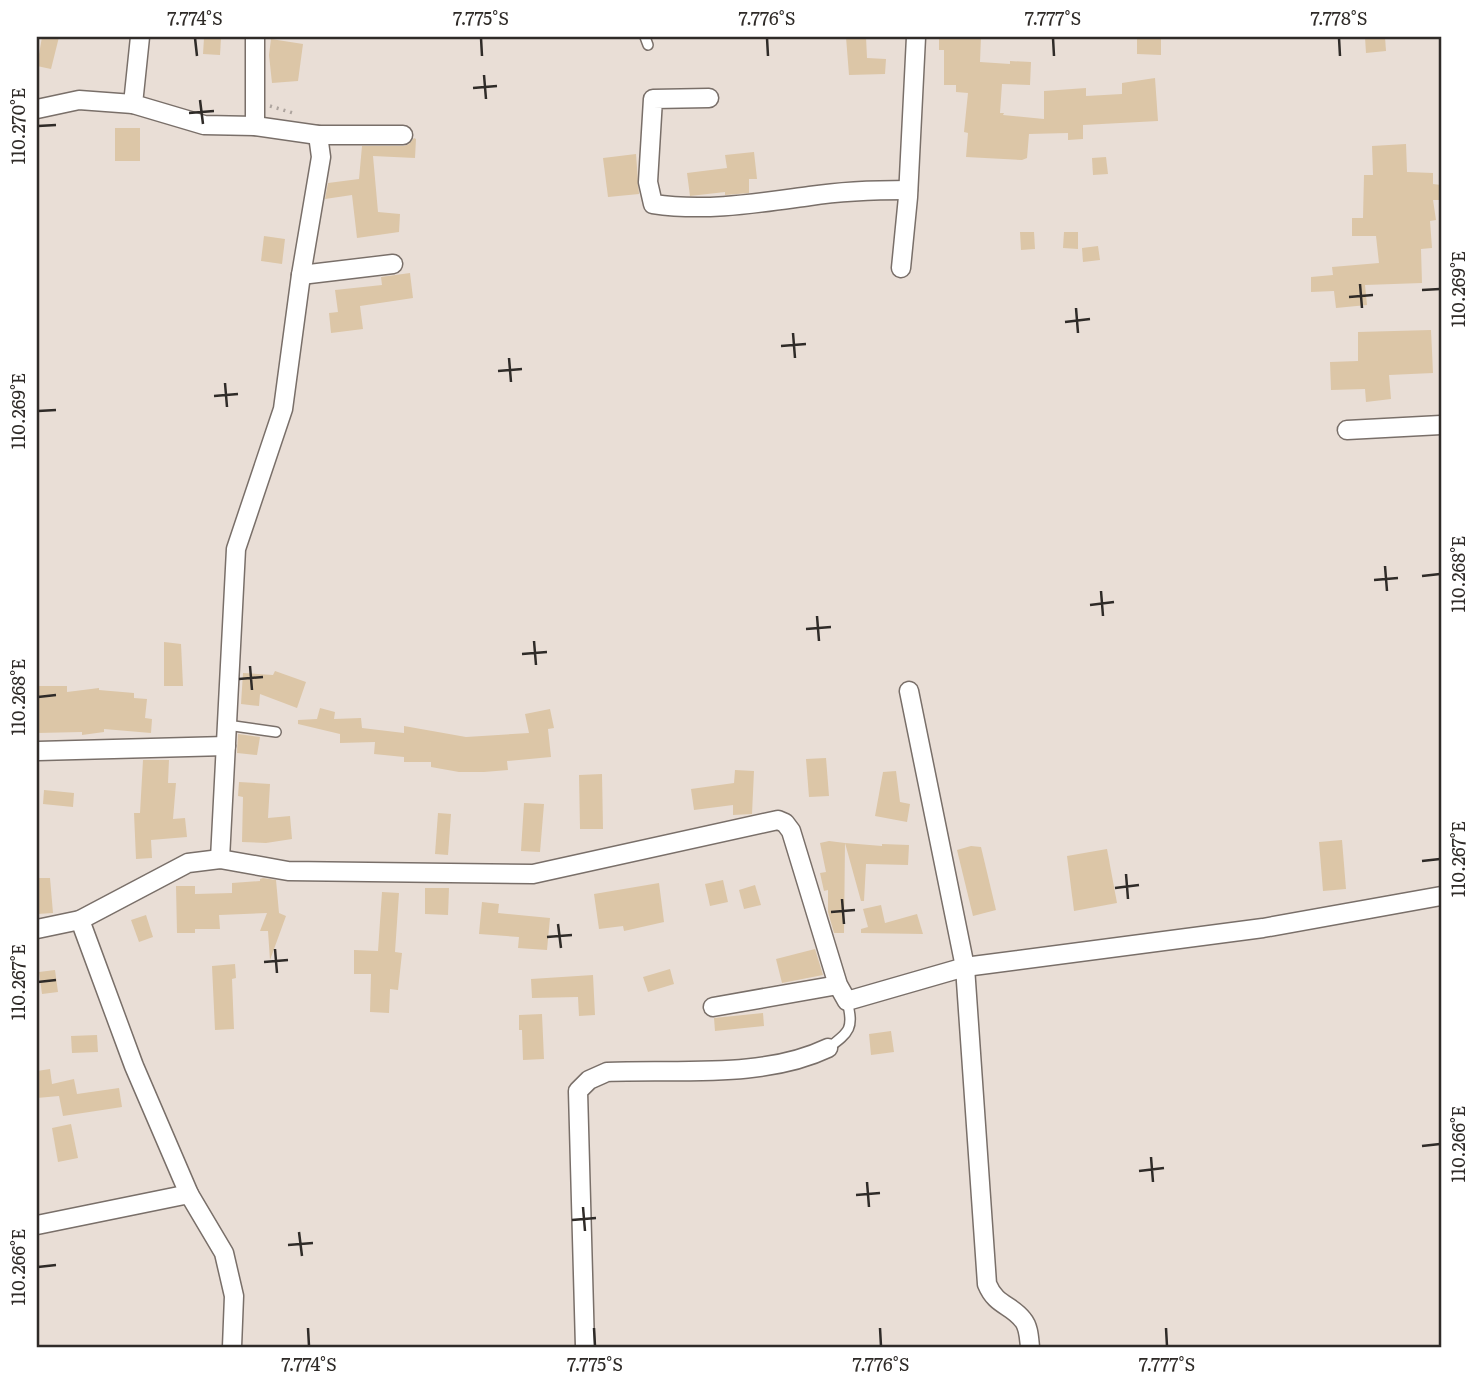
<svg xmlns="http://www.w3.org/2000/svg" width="1478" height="1384" viewBox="0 0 1478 1384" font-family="Literata,serif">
  <rect width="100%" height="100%" fill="#e9ded6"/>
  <g fill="#dcc6a7">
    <polygon points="42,37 59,37 51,69 37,66"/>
    <polygon points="846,37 866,37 867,58 886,59 885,74 849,75"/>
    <polygon points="939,37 981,37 980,62 1010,64 1010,61 1031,62 1030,85 1002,84 1000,113 1004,113 1003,115 1044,119 1044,91 1086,88 1086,96 1122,94 1122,83 1155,78 1158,121 1083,125 1083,139 1068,140 1068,133 1029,134 1027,158 1022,160 966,157 968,133 964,132 968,93 956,92 956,85 944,85 944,50 939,50"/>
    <polygon points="1137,37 1161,37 1161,55 1137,54"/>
    <polygon points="1365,37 1385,37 1386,51 1366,53"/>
    <polygon points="204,38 221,38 220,55 203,54"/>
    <polygon points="271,39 303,44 298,81 272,83 269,55"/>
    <rect x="115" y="128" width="25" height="33"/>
    <polygon points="414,138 416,139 415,158 373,156 378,212 400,214 399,232 357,238 352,195 325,199 328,183 359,179 362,146 404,146 409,144"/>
    <polygon points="1406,144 1407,172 1433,173 1433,184 1441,185 1441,200 1433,200 1436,220 1430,221 1432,248 1421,249 1422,283 1365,285 1367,305 1336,308 1334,291 1311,292 1311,277 1333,275 1332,267 1379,263 1376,236 1352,236 1352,218 1363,218 1364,175 1373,175 1372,146"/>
    <polygon points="754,152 757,179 749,179 749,193 725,195 725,192 690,196 687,173 727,168 725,155"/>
    <polygon points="636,154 639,194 608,197 603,158"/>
    <polygon points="1106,157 1108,174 1093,175 1092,158"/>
    <polygon points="1020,232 1034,232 1035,249 1021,250"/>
    <polygon points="1064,232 1078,232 1078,249 1063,248"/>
    <polygon points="264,236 285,239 282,264 261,261"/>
    <polygon points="1098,246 1100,260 1083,262 1082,248"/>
    <polygon points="410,273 413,298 360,306 363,329 331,333 329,313 338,312 335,290 382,285 381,277"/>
    <polygon points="1431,330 1433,373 1389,375 1391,399 1366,402 1365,389 1331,390 1330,362 1358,361 1358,332"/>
    <polygon points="164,642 181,644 183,686 164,686"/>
    <polygon points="275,671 306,682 297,708 260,694 259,706 241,704 243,673 273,675"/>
    <polygon points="37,686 67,686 67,692 99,688 99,690 134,693 134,698 147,699 145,718 152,719 151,733 104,729 104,732 82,735 82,732 37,733"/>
    <polygon points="320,708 335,712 334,719 361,718 362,728 404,733 404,726 466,737 529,733 525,714 550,709 554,728 548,729 551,757 507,761 508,770 484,772 459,772 431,767 431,762 404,762 404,757 374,754 375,742 340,743 340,734 298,724 298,720 317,719"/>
    <polygon points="238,734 260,737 257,755 237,753"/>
    <polygon points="826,758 829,796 809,797 806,759"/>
    <polygon points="143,760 169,760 168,783 176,783 173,819 185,818 187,837 151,840 152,858 136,859 134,813 140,813"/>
    <polygon points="735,770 754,771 752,814 733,815 733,805 694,810 691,789 734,783"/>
    <polygon points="896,771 900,802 910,804 907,822 875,816 883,772"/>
    <polygon points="602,774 603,829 580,829 579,775"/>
    <polygon points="239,782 270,784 268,818 290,816 292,839 266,843 242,842 243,797 238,796"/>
    <polygon points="44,790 74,793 73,807 43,804"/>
    <polygon points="524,803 544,804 540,852 521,851"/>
    <polygon points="438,813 451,814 448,855 435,854"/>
    <polygon points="1342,840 1346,889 1323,891 1319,842"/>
    <polygon points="829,841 845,843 844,933 834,933 828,912 828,890 824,891 820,873 826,872 820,843"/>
    <polygon points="845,843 882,846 882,844 909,845 908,865 866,864 864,901 861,901"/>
    <polygon points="971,846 981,847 996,910 973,916 957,850"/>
    <polygon points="1107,849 1117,903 1074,911 1067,856"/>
    <polygon points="37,878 50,878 53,913 37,914"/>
    <polygon points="263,878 276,880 279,913 286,916 270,960 268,931 260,931 267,913 219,915 220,929 195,929 195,933 177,933 176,886 195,886 195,894 232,893 232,883 260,881 260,879"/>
    <polygon points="723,880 728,902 710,906 705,884"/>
    <polygon points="659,883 664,922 624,931 623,926 599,929 594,894"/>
    <polygon points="755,885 761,905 744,909 739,890"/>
    <polygon points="425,888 449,888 448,915 425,914"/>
    <polygon points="382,892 399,893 395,952 402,953 398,990 390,989 389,1013 370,1012 371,974 354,974 354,950 378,951"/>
    <polygon points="482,902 499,904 498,913 550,918 547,950 518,948 519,937 479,934"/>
    <polygon points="881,905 885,923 917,914 923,934 861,933 861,929 868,927 863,909"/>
    <polygon points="146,915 153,937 139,942 131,920"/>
    <polygon points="815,949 823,975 782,983 776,959"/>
    <polygon points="235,964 236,978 232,979 234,1029 215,1030 212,966"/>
    <polygon points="670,969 674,984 648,992 643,977"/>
    <polygon points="55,970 58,992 42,994 39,972"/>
    <polygon points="593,975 595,1015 579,1016 578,997 532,998 531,979"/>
    <polygon points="763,1013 764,1026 715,1031 714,1018"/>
    <polygon points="542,1014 544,1059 523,1060 522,1030 519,1030 519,1015"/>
    <polygon points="891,1031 894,1052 871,1055 869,1034"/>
    <polygon points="97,1035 98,1052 72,1053 71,1036"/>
    <polygon points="50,1069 52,1084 74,1079 77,1094 119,1088 122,1107 63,1116 59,1096 37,1098 37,1071"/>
    <polygon points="71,1124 78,1158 58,1162 52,1128"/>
  </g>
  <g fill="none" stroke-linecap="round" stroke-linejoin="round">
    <defs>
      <g id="lane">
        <polyline points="645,37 648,45"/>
        <polyline points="227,725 276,732"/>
        <path d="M828 1048C850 1032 854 1028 847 1001"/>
      </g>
      <g id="street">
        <polyline points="140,37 133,104 204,125 255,126 318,135 403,135"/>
        <path d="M709 98 653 99 648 182 653 204C706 212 758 203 810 196 843 191 875 190 908 190"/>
        <polyline points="37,109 79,100 133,104"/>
        <polyline points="255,126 255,37"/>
        <polyline points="901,268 908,197 916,37"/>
        <polyline points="301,275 393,264"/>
        <polyline points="1347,430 1441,425"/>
        <path d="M909 691 965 967 987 1284C996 1306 1011 1304 1023 1320 1029 1327 1029 1339 1030 1347"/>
        <polyline points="38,751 226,746"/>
        <polyline points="220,859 236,549 283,409 301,275 321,157 318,135"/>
        <polyline points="80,920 134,1066 189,1194"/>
        <polyline points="37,929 80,920 188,863 220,859 288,871 533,874 778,820 785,823 791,831 838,985 847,1001 965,967 1263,928 1441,896"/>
        <polyline points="713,1007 838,985"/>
        <polyline points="37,1225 189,1194 224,1253 234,1296 232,1347"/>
        <path d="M585 1347 578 1091 589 1080 607 1072C678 1069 763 1079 828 1048"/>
      </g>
    </defs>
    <use href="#lane" stroke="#796f69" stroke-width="12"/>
    <use href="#street" stroke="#796f69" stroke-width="21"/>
    <polyline stroke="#ada49e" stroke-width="3.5" stroke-dasharray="2 5" stroke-linecap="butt" points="270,106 293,113"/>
    <use href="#lane" stroke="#fff" stroke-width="9"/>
    <use href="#street" stroke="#fff" stroke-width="18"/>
  </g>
  <path fill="none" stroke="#2f2b28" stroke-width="2.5" d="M195 38 197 56M481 38 482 56M767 38 768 56M1053 38 1054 56M1339 38 1340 56M484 75 486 99M473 88 497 86M200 100 203 124M189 113 214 111M38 126 56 125M1360 284 1362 308M1422 290 1440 289M1349 297 1373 295M1076 308 1078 333M1065 322 1090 319M793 333 795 358M781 346 806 344M509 358 511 382M498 371 522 369M225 383 227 407M214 396 238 394M38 411 56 410M1385 566 1387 591M1422 576 1440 574M1374 580 1398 578M1101 591 1103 616M1090 605 1114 602M817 616 819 641M806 629 831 627M534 641 536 665M522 654 547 652M250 666 252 690M239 679 263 677M38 697 56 695M1422 861 1440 859M1126 874 1128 899M1115 888 1139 885M842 899 844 924M831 912 855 910M558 924 561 948M547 937 572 935M275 949 277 973M264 962 288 960M38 982 56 980M1422 1146 1440 1144M1151 1157 1153 1182M1139 1171 1164 1168M867 1182 869 1207M856 1195 880 1193M583 1207 585 1231M572 1220 596 1218M299 1232 302 1256M288 1245 313 1243M38 1267 56 1265M308 1328 309 1346M594 1328 595 1346M880 1328 881 1346M1166 1328 1167 1346"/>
  <rect width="1478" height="1384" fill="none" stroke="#ffffff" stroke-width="77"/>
  <rect x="38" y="38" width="1402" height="1308" fill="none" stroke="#2f2b28" stroke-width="2.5"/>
  <g font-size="18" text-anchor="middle" fill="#2f2b28">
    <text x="195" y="25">7.774°S</text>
    <text x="481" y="25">7.775°S</text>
    <text x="767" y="25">7.776°S</text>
    <text x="1053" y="25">7.777°S</text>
    <text x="1339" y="25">7.778°S</text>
    <text transform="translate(19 126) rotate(-90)" y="6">110.270°E</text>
    <text transform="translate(1459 289) rotate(-90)" y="6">110.269°E</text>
    <text transform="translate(19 411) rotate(-90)" y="6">110.269°E</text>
    <text transform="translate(1459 574) rotate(-90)" y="6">110.268°E</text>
    <text transform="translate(19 697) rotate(-90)" y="6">110.268°E</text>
    <text transform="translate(1459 859) rotate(-90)" y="6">110.267°E</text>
    <text transform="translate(19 982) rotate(-90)" y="6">110.267°E</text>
    <text transform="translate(1459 1144) rotate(-90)" y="6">110.266°E</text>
    <text transform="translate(19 1267) rotate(-90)" y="6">110.266°E</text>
    <text x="309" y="1371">7.774°S</text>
    <text x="595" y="1371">7.775°S</text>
    <text x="881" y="1371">7.776°S</text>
    <text x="1167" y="1371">7.777°S</text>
  </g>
</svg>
